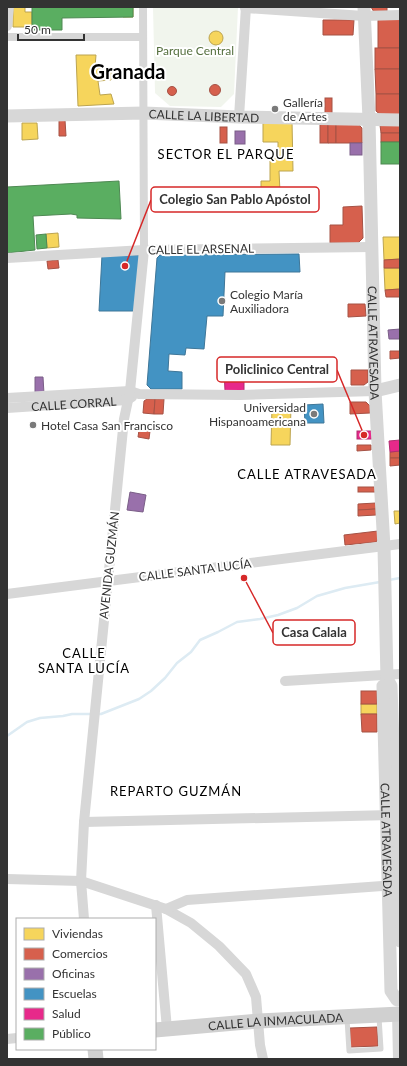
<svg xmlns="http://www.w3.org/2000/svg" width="407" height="1066" viewBox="0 0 407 1066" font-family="Lato,sans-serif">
  <rect width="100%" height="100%" fill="#fff"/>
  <polygon fill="#f1f5ed" points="153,7 238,7 234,94 221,107 170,106 155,93"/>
  <g fill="#f6d55c" stroke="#bca450">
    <polygon points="13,7 25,7 25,12 32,12 32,27 13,27"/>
    <polygon points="133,8 133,17 123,17 123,9"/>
    <circle cx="216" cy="38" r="7"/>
    <polygon points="76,55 96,55 95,67 111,68 111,80 98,81 100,95 111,94 114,104 78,106"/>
    <polygon points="263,121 292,121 293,171 279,171 280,192 261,192 261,181 270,181 270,158 278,158 278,142 263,142"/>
    <polygon points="22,123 37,123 38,139 22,140"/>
    <polygon points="58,233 59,247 47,248 46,234"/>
    <polygon points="383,237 400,237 400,259 384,260"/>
    <polygon points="384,268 400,268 400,289 385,290"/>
    <polygon points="272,406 291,406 290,445 271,445"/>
    <polygon points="394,511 400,511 400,523 395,524"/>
    <rect x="361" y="704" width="16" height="10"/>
  </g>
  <g fill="#d6604d" stroke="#a55245">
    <polygon points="371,7 387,7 387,11 374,12"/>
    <rect x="378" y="18" width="22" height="30"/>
    <polygon points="323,20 354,20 353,35 323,35"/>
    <rect x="375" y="48" width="25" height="21"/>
    <polygon points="375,69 400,69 400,94 376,94"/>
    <circle cx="215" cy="90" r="5.5"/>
    <circle cx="172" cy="91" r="4.5"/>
    <polygon points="376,94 400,94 400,117 383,117 376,111"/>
    <rect x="325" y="98" width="7" height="17"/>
    <polygon points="59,120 65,120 66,136 59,136"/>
    <rect x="320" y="123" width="8" height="20"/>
    <polygon points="328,123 336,124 336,143 328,143"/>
    <polygon points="336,124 358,124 362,128 362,143 336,143"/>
    <polygon points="400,124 400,133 381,133 380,125"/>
    <rect x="220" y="127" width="7" height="16"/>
    <rect x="381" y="133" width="19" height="9"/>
    <polygon points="362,206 363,238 358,243 330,243 330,225 343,225 343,207"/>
    <polygon points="400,259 400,268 384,268 384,260"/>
    <polygon points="58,260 59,268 48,269 47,261"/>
    <polygon points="400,289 400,297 386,297 385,290"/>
    <polygon points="348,304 365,304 366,316 348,317"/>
    <polygon points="390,351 400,351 400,358 390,359"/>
    <polygon points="351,370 368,370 368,382 364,385 351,385"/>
    <polygon points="147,399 155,399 154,414 143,413 144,401"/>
    <polygon points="155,399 164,399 163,414 154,414"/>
    <polygon points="350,402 366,402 370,406 370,413 350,414"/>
    <polygon points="139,430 150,431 149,439 138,437"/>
    <polygon points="357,445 371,445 371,450 357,451"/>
    <polygon points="400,451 400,458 390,458 390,452"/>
    <polygon points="390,458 400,458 400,465 390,466"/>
    <rect x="358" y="487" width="17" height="5"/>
    <polygon points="376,503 376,509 358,510 358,504"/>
    <polygon points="376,509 376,515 358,516 358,510"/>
    <polygon points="378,531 379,538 376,542 345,545 344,535"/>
    <rect x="361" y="691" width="16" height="13"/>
    <polygon points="361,714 377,714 377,732 362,732"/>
    <polygon points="377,1027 378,1046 350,1047 350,1028"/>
  </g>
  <g fill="#9970ab" stroke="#7a5e87">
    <rect x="235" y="131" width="10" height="13"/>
    <rect x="350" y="143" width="12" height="12"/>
    <polygon points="400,329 400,339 389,339 388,330"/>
    <polygon points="35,377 43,377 44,394 35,394"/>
    <polygon points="130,492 146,495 143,512 127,510"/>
  </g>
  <g fill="#4393c3" stroke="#3e7698">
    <polygon points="299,254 300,272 225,272 223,316 207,316 204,349 186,348 185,355 169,354 168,371 182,372 182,389 151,389 147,385 157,258 160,255"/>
    <polygon points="102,255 140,255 134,311 99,311"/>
    <polygon points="323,404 324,423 305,423 304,405"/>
  </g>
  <g fill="#e7298a" stroke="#b12c70">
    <polygon points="244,368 244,391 225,391 224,369"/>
    <rect x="357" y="431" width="15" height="8"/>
    <polygon points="400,440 400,451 390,452 389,441"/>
  </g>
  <g fill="#5aae61" stroke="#4e8953">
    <polygon points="32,7 133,7 133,17 62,18 62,30 32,30"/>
    <rect x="381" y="142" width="19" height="22"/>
    <polygon points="119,181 121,219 77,218 77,215 71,214 33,216 35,250 7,253 7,187"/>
    <polygon points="46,234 47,248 37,249 36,235"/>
  </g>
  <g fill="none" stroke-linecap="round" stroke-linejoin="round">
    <g stroke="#ddebf3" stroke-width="2.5">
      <polyline points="389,580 400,578"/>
      <polyline points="98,714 101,714 139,699 151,691 165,678 177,663 191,652 200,640 218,632 237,622 260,619 278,615 297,608 317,596 345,588 380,582"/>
      <polyline points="7,736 27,722 40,718 63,716 72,714 93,714"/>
    </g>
    <polyline stroke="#d7d7d7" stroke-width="5" points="347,1019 349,1051 381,1049 379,1017"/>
    <g stroke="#d7d7d7" stroke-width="8">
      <polyline points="143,7 144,250"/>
      <polyline points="7,37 143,37"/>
    </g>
    <g stroke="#d7d7d7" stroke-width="10">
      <polyline points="245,8 364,16 400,15"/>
      <polyline points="7,26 9,7"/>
      <polyline points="239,117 246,7"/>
      <polyline points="7,258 144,250 371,247"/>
      <polyline points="7,398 130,391 139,394 240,395 375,391"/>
      <path id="s1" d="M7 408 127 400 132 397"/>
      <polyline points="7,594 400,544"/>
      <polyline points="285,681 400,674"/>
      <polyline points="84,822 392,815"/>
      <polyline points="7,879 81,881 166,909 191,923 219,946 246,974 256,997 260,1045 263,1059"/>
      <polyline points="156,905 167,1029"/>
      <polyline points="166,909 187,900 396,885"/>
      <polyline points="84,919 81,881 84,822 124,419 130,391 144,250"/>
      <polyline points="397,1013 398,1059"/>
      <polyline points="7,1039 17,1038"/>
    </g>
    <g stroke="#d7d7d7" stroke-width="13">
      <path id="s2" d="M364 7 369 119 375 391 384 547 387 679 391 686 400 941"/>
      <path id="s3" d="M7 116 144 113 239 117 400 120"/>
      <polyline points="375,391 400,385"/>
      <path id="s4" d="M383 686 391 991 397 1000"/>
    </g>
    <g stroke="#d0d0d0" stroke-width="15">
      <path id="s5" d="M155 1030 259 1021 400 1014"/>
      <polyline points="95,1049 96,1059"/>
    </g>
  </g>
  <g fill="#7a7a7a" stroke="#fff" stroke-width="1.5">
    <circle cx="275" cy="109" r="4"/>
    <circle cx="222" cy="301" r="4"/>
    <circle cx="314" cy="414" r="4"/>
    <circle cx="33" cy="425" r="4"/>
  </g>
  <g text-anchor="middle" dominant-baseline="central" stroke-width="4" stroke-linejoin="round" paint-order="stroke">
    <g font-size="12" fill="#56703f" stroke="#fff">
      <text x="195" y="50">Parque Central</text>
    </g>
    <g font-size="12" fill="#333" stroke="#fff" text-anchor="start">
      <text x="283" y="102">Gallería<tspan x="283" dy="14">de Artes</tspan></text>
      <text x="230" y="294">Colegio María<tspan x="230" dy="14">Auxiliadora</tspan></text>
      <text x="306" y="407" text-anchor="end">Universidad<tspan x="306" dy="14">Hispanoamericana</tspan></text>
      <text x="41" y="425">Hotel Casa San Francisco</text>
    </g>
    <g font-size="12" fill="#333" stroke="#fff">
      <text stroke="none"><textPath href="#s3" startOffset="197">CALLE LA LIBERTAD</textPath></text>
      <text transform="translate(201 249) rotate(-1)">CALLE EL ARSENAL</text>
      <text stroke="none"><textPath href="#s2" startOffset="336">CALLE ATRAVESADA</textPath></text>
      <text stroke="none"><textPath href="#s1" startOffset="67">CALLE CORRAL</textPath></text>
      <text transform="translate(109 565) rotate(-84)">AVENIDA GUZMÁN</text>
      <text transform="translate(195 570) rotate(-7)">CALLE SANTA LUCÍA</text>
      <text stroke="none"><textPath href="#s4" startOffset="154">CALLE ATRAVESADA</textPath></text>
      <text stroke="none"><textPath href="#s5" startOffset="121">CALLE LA INMACULADA</textPath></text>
    </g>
    <g font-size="13" letter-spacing="1" fill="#000" stroke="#fff">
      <text x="226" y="154">SECTOR EL PARQUE</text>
      <text x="307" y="474">CALLE ATRAVESADA</text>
      <text x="84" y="653">CALLE<tspan x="84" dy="15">SANTA LUCÍA</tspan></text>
      <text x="176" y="791">REPARTO GUZMÁN</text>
    </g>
    <g font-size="20" font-weight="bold" fill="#000" stroke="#fff">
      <text x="128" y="71">Granada</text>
    </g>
  </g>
  <path fill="none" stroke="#d62828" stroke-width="1.5" d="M125 266L151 200M364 435L337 370M244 578L273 633"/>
  <g fill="#d62828" stroke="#fff" stroke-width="1.5">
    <circle cx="125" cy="266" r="4"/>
    <circle cx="364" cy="435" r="4"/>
    <circle cx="244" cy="578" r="4"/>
  </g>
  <g fill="#fff" stroke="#d62828" stroke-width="1.5">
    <rect x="151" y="187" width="168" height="25" rx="4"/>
    <rect x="217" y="357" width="120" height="25" rx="4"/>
    <rect x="273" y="620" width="82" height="25" rx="4"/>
  </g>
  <g font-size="13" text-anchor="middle" font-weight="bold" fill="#333">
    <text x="235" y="204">Colegio San Pablo Apóstol</text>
    <text x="277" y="374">Policlinico Central</text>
    <text x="314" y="637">Casa Calala</text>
  </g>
  <rect width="407" height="1066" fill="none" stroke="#333333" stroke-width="16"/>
  <rect x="16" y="918" width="140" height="132" fill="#ffffff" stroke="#adadad"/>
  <rect x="24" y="928" width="20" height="12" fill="#f6d55c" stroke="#adadad"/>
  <text x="52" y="938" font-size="12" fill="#333333">Viviendas</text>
  <rect x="24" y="948" width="20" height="12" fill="#d6604d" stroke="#adadad"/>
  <text x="52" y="958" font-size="12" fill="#333333">Comercios</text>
  <rect x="24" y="968" width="20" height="12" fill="#9970ab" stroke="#adadad"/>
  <text x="52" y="978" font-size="12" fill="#333333">Oficinas</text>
  <rect x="24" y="988" width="20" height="12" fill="#4393c3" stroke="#adadad"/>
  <text x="52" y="998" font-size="12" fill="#333333">Escuelas</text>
  <rect x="24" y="1008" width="20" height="12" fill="#e7298a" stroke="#adadad"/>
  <text x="52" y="1018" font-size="12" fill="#333333">Salud</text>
  <rect x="24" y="1028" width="20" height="12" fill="#5aae61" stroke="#adadad"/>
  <text x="52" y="1038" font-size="12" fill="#333333">Público</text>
  <path d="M18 34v6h66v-6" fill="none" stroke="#333333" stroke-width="2"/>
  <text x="24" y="34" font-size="12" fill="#333333" stroke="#ffffff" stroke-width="3" paint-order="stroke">50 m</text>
</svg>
